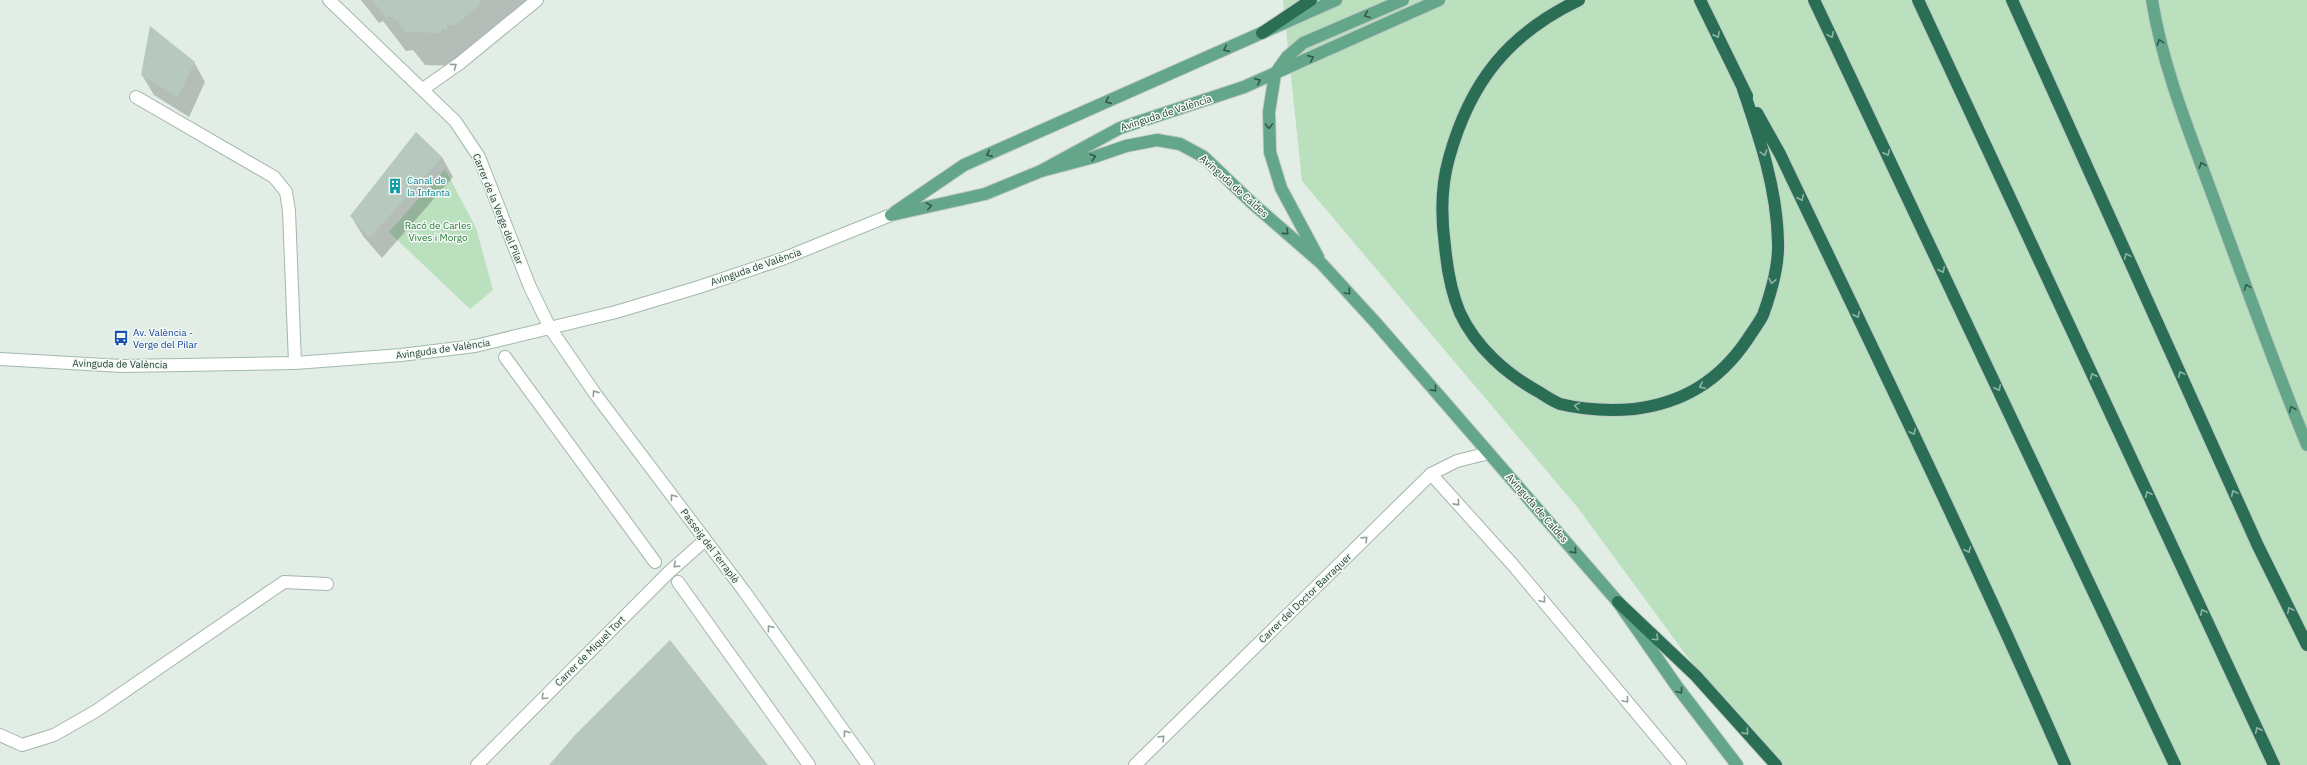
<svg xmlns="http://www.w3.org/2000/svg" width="2307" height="765" viewBox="0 0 2307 765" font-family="'IBM Plex Sans',sans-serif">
  <rect width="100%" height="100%" fill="#e2ede6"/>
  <g fill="#bae0be">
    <polygon points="1283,0 2307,0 2307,765 1767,765 1578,508 1302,181"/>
    <polygon points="445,169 476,228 493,290 470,309 389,232"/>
  </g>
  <g fill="#0003">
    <polygon points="361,0 530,0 500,34 497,41 460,66 425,65 413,50 406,51 383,21 379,23"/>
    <polygon points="194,62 205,82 189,117 154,95 142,75"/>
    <polygon points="442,157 453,177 382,258 363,236 351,216"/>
  </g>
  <g fill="#b7c8bf">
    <polygon points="372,0 481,0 478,7 455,25 446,25 447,30 441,29 441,33 405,32 404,27 399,27 399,20 395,21 394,17 385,17"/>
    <polygon points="150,26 195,62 178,97 141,75"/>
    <polygon points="416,132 442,157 370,238 350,216"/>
    <polygon points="670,640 768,765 549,765 574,736"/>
  </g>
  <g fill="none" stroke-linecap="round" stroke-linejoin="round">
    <defs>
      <g id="lane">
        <polyline points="136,97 274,177 286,192 289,211 295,363"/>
        <polyline points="0,735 22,745 54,735 96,711 284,582 327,584"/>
      </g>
      <g id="street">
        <polyline points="423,89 460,63 537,0"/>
        <polyline points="505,357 655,562"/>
        <polyline points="1431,474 1513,565 1680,765"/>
        <polyline points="678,582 809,765"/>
        <polyline points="477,765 668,573 705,540"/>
        <polyline points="1135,765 1431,474 1457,461 1489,453"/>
      </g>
      <g id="secondary">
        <polyline points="329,0 455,121 479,157 530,287 550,328 596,395 744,591 868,765"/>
        <polyline points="0,359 122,366 295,363 401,355 475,346 616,312 699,287 782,259 891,215"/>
      </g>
      <g id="primary">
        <path d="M2152 0C2163 69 2191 136 2215 202 2245 283 2274 365 2307 445"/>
        <polyline points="1041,171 1094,157 1126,146 1157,140 1180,144 1204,157 1252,203 1321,263 1376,323 1618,602 1678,688 1737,765"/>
        <polyline points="895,212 964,165 1336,0"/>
        <polyline points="891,215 985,194 1041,171 1120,128 1244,87 1439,0"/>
        <polyline points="1318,257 1281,188 1270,152 1269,112 1275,74 1287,57 1303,43 1403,0"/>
      </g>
      <g id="highway">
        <path d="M1579 0C1508 34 1470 82 1449 158 1441 186 1441 217 1445 246 1447 268 1451 292 1460 313 1476 347 1506 374 1539 392 1545 396 1553 401 1560 404 1585 410 1609 411 1634 409 1683 403 1719 381 1747 340 1752 332 1759 323 1763 315 1771 293 1779 265 1778 242 1777 189 1760 139 1743 89"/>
        <polyline points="1700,0 1747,96"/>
        <polyline points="1814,0 2175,765"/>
        <polyline points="1918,0 2274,765"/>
        <polyline points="2012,0 2258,546 2307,645"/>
        <polyline points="1262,33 1311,0"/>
        <path d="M1757 113 1780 154C1877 357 1975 559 2065 765"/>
        <polyline points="1618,602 1696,676 1776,765"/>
      </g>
    </defs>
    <use href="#lane" stroke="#a4b6ac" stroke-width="14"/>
    <use href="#street" stroke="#a4b6ac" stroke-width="14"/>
    <use href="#secondary" stroke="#a0baac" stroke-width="14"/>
    <use href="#primary" stroke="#c1cac6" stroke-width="14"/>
    <use href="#highway" stroke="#c1cac6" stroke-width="14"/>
    <use href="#lane" stroke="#fff" stroke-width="12"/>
    <use href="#street" stroke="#fff" stroke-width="12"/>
    <use href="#secondary" stroke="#fff" stroke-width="12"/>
    <use href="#primary" stroke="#64a68a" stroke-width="12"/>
    <use href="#highway" stroke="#2a6e55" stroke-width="12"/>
  </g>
  <defs><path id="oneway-chevron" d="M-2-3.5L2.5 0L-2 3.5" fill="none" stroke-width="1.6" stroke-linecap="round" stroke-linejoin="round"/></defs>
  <g stroke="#325a48">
    <use href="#oneway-chevron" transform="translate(1367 15) rotate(157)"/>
    <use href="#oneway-chevron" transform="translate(2160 42) rotate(-107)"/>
    <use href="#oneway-chevron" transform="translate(1226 49) rotate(156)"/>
    <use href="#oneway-chevron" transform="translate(1311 58) rotate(-24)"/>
    <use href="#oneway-chevron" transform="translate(1258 81) rotate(-24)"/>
    <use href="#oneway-chevron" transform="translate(1108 101) rotate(156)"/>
    <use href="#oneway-chevron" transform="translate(1269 126) rotate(88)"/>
    <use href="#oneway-chevron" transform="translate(989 154) rotate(156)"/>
    <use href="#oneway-chevron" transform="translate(1093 157) rotate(-16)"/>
    <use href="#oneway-chevron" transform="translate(2202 165) rotate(-110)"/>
    <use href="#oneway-chevron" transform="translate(929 206) rotate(-12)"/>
    <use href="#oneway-chevron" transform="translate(1286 232) rotate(41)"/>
    <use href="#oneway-chevron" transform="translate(2247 287) rotate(-110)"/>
    <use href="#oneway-chevron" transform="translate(1348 292) rotate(47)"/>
    <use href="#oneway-chevron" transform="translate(1434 389) rotate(49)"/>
    <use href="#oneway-chevron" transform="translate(2292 409) rotate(-112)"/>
    <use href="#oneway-chevron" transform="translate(1574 551) rotate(49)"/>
    <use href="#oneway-chevron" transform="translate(1680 691) rotate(53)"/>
  </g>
  <g stroke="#8eb4a5">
    <use href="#oneway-chevron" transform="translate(1717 35) rotate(64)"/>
    <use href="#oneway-chevron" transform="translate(1831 35) rotate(65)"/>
    <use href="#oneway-chevron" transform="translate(1764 153) rotate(73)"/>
    <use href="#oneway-chevron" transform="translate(1887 153) rotate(65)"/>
    <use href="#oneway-chevron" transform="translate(1801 198) rotate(64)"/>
    <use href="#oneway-chevron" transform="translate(2127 256) rotate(-114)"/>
    <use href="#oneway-chevron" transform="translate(1942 270) rotate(65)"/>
    <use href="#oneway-chevron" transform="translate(1772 281) rotate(103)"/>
    <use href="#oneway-chevron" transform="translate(1857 315) rotate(64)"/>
    <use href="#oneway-chevron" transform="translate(2181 374) rotate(-114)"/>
    <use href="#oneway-chevron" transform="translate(2093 376) rotate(-115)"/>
    <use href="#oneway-chevron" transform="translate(1702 386) rotate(153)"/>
    <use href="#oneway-chevron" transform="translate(1998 388) rotate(65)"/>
    <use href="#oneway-chevron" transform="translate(1577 406) rotate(-170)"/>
    <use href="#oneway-chevron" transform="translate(1913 432) rotate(64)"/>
    <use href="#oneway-chevron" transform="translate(2234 493) rotate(-114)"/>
    <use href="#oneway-chevron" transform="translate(2148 494) rotate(-115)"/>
    <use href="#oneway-chevron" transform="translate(1968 550) rotate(65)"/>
    <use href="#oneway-chevron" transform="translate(2290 610) rotate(-116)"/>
    <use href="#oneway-chevron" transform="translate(2203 612) rotate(-115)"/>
    <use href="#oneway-chevron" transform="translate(1656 638) rotate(43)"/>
    <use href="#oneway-chevron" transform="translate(2258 730) rotate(-115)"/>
    <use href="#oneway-chevron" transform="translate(1746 732) rotate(48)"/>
  </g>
  <g stroke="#90a098">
    <use href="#oneway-chevron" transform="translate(454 66) rotate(-36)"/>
    <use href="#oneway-chevron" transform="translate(595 393) rotate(-125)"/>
    <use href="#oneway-chevron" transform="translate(673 497) rotate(-127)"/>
    <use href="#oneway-chevron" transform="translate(1457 503) rotate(48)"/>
    <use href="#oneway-chevron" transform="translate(1365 539) rotate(-44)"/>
    <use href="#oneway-chevron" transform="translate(676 565) rotate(138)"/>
    <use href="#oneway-chevron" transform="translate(1543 600) rotate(50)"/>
    <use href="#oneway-chevron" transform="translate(770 628) rotate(-126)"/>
    <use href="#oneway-chevron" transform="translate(544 697) rotate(135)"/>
    <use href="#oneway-chevron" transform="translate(1626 700) rotate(50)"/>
    <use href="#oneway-chevron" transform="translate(846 733) rotate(-126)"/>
    <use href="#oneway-chevron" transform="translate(1162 738) rotate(-44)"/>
  </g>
  <defs>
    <symbol id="building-bare" viewBox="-9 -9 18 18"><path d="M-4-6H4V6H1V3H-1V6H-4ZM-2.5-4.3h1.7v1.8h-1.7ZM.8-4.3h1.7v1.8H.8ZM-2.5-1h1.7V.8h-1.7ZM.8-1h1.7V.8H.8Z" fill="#0f9aa8" stroke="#f3f9f5" stroke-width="2.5" paint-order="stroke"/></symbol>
    <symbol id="bus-bare" viewBox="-9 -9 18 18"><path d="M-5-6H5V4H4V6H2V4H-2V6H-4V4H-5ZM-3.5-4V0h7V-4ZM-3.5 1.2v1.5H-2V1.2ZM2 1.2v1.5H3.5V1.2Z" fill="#1a4fb4" stroke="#f3f9f5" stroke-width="2.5" paint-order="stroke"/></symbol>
  </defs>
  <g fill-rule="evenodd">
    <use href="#building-bare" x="384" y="175" width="22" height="22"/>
    <use href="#bus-bare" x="110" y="327" width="22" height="22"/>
  </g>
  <g text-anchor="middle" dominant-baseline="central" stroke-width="3" stroke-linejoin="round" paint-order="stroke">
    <g font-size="10" fill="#214032" stroke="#f3f9f5">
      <text transform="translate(1166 113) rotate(-18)">Avinguda de València</text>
      <text transform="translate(1234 186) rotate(42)">Avinguda de Caldes</text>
      <text transform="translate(498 209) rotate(68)">Carrer de la Verge del Pilar</text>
      <text transform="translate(756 267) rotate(-19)">Avinguda de València</text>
      <text transform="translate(443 349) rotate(-8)">Avinguda de València</text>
      <text transform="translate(120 364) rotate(1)">Avinguda de València</text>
      <text transform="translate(1537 508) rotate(49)">Avinguda de Caldes</text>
      <text transform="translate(710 546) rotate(53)">Passeig del Terraplè</text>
      <text transform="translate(1305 598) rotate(-44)">Carrer del Doctor Barraquer</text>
      <text transform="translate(590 651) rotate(-45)">Carrer de Miquel Tort</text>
    </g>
    <g font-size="10" fill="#0d838f" stroke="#f3f9f5" text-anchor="start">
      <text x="407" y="180">Canal de<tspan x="407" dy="12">la Infanta</tspan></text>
    </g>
    <g font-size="10" fill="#28793a" stroke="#f3f9f5">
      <text x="438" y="225">Racó de Carles<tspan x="438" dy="12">Vives i Morgo</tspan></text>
    </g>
    <g font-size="10" fill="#164399" stroke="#f3f9f5" text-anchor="start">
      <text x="133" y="332">Av. València -<tspan x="133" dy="12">Verge del Pilar</tspan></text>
    </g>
  </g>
</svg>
